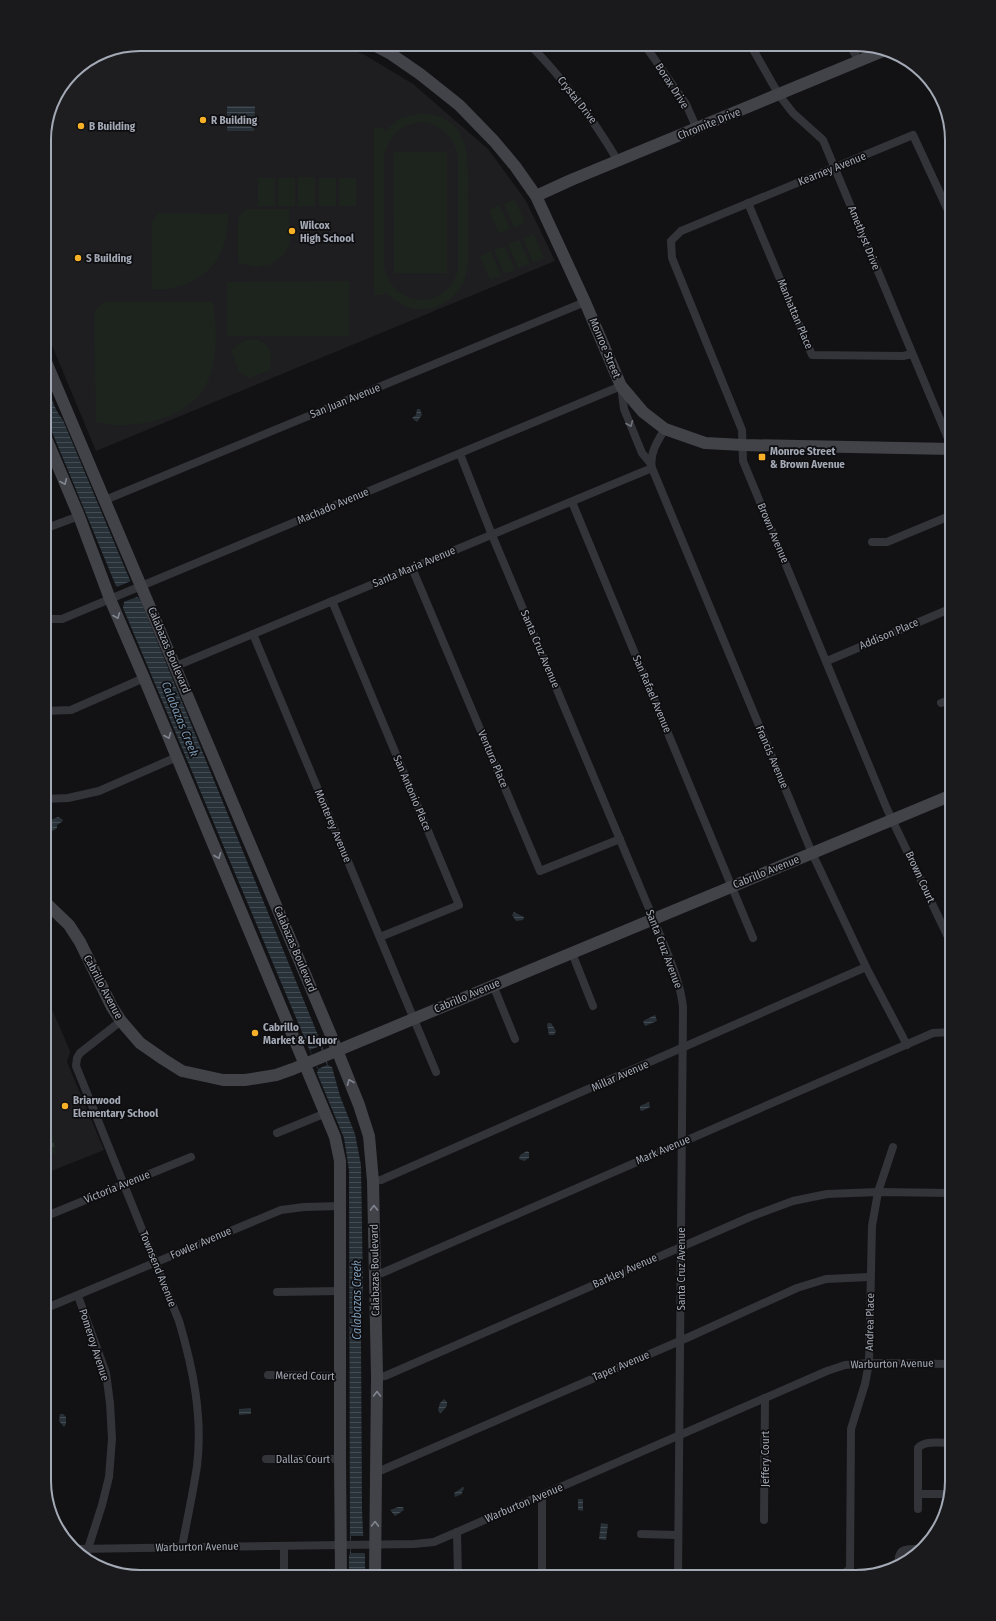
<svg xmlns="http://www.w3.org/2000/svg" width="996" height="1621" viewBox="0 0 996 1621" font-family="'Fira Sans Condensed',sans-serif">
  <defs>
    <pattern id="park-tufts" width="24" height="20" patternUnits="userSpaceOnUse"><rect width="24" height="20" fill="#1d241e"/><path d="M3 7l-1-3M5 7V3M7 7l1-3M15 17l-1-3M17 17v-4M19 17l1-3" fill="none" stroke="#3b413c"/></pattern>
    <pattern id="water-rules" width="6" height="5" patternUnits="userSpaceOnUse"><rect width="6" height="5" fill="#283138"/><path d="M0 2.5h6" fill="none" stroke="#444c53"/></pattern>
  </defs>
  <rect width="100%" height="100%" fill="#121214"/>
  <g fill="#1e1e21">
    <polygon points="140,44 336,44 365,55 413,84 488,149 526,201 555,261 96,451 44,326 44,138 53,138 53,101 72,72 104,51"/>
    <polygon points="44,991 70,1051 67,1062 104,1150 44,1174"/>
  </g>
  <g fill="#1d241e" fill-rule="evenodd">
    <path d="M421 113C473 117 468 159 468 198 468 220 468 241 468 263 464 308 416 325 385 292V295H374V128H384L385 131 400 118ZM421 122C442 124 456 138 458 159V270C446 313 389 308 384 264V159C386 138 400 124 421 122Z"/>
    <polygon points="393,152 447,152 447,273 394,273"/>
    <rect x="298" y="177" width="17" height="29"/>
    <rect x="258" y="178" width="17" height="28"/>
    <rect x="278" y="178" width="17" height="28"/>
    <rect x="319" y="178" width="17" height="28"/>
    <rect x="339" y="178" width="17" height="28"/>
    <polygon points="515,199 525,223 514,228 504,204"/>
    <polygon points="500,205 510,229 499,234 489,210"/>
    <polygon points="246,209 289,209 290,244 283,256 272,264 256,267 238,263 238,218"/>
    <path d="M159 213 228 214C229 251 211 280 173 288 167 290 159 289 152 289V221Z"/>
    <polygon points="534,234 544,258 533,263 523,238"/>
    <polygon points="520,240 530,264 518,268 508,244"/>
    <polygon points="505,246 515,270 504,274 494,250"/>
    <polygon points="491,251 501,276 490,280 480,256"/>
    <polygon points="349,281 349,336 227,336 227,282"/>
    <path d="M104 302H213C216 326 218 349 211 372 200 412 154 426 117 425 110 425 103 423 96 422L94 312Z"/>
    <path d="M255 339C265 342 273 349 271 360 271 364 269 366 271 370L248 378 239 372 231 350 245 340Z"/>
  </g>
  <polygon fill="url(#park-tufts)" points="53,1135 56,1153 44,1155 44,1137"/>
  <g fill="url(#water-rules)">
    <polygon points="227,106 255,106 254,131 227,131"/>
    <polygon points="49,113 49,209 47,252 51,270 47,297 44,303 44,134"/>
    <path d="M44 368C49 386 51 406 63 420L137 597 140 599 322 1045 328 1065 332 1067 340 1096 355 1134 361 1165 363 1289 361 1343 362 1510 364 1553 365 1554V1577H349V1555L350 1554 349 1170 344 1138 317 1073 318 1070 123 608 124 602 118 587 116 586 50 427 49 418 44 408Z"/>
    <polygon points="417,409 420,409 422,415 417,422 412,418 416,415"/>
    <polygon points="58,817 62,819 63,821 57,825 57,828 53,831 50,829 48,825 50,820"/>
    <polygon points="514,912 524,917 523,920 516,921 512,915"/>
    <polygon points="655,1015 657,1021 645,1026 643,1021"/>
    <polygon points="548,1023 551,1023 556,1031 554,1035 549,1035 547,1025"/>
    <polygon points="649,1102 650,1107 642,1111 640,1110 640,1106"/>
    <polygon points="527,1151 529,1152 529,1158 524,1161 519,1159 520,1155"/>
    <polygon points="444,1399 447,1402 447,1406 442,1412 440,1413 438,1410 440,1403"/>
    <polygon points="251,1408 251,1414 239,1415 239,1409"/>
    <polygon points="60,1414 63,1414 66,1417 66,1424 64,1427 59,1421"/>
    <polygon points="463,1487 464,1489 462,1492 462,1494 455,1497 454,1493"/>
    <polygon points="578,1499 583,1499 583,1511 578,1510"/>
    <polygon points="398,1507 403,1507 404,1510 395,1516 390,1510"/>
    <polygon points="601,1523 608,1524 606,1540 599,1539"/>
  </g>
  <g fill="#121214">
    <polygon points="131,581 137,597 123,602 117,587"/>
    <polygon points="320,1046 327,1065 318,1069 310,1050"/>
    <rect x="351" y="1536" width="13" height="17"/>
  </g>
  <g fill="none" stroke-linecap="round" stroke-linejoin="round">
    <g stroke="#333439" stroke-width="8">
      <path d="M529 44C564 79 593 119 618 161"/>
      <polyline points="644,44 686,104 697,129"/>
      <polyline points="750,44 779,95 793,113 823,140 952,448"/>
      <polyline points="849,44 859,61"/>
      <polyline points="748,203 812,355 903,356 912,354"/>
      <path d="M665 429C658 440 649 454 652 468L812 853 866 967 907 1045"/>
      <path d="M460 454 492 535 658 930C668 955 680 980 683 1007L678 1577"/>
      <polyline points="105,500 585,302"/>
      <polyline points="572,502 753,938"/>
      <polyline points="44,529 79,516"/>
      <polyline points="872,542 887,542 952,515"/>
      <polyline points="412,568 540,871 620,839"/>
      <polyline points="332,601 459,905 380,937"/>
      <polyline points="44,619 62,619 621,386 624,409 642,453 651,464"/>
      <polyline points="253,634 436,1072"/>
      <polyline points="827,661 952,608"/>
      <polyline points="176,666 652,468"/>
      <polyline points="941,703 952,699"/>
      <polyline points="44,711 71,710 144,678"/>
      <polyline points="44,799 68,798 99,791 177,757"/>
      <polyline points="947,935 887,809 743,461 742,430 672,258 671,241 681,231 913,135 952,219"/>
      <polyline points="572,953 593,1006"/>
      <polyline points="493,985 515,1039"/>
      <path d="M121 1021 80 1053 77 1058 76 1066 179 1321C193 1368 203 1417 197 1466 193 1493 187 1520 182 1547"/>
      <polyline points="277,1133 326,1113"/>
      <polyline points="373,1181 381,1180 866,967"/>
      <polyline points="44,1217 191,1157"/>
      <polyline points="375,1273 382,1273 933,1033 952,1032"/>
      <polyline points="277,1292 340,1291"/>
      <polyline points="78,1296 106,1373 110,1403 112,1439 109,1477 102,1505 85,1558"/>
      <polyline points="44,1309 281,1210 304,1207 341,1206"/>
      <polyline points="268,1375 341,1376"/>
      <polyline points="377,1377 385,1376 750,1217 793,1201 827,1194 878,1192 952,1193"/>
      <polyline points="266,1459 340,1459"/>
      <polyline points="376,1471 382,1470 689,1337 797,1288 826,1279 870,1277"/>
      <polyline points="918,1494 918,1509"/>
      <path d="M948 1494H918V1448C925 1440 942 1443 952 1443"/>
      <polyline points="542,1496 542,1577"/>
      <polyline points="764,1520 765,1398"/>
      <polyline points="457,1532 458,1577"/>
      <polyline points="641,1534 678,1535"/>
      <polyline points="284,1546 284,1577"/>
      <polyline points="76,1549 414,1544 434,1542 827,1371 845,1365 869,1363 952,1364"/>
      <path d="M898 1567C898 1550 901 1549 918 1549"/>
      <polyline points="838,1577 850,1569 851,1429 865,1384 869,1363 872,1226 878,1192 893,1147"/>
    </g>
    <g stroke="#414349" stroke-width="12">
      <polyline points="372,44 391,54 420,74 459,105 494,141 515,166 536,196 585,302 621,386 643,412 665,429 705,443 743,445 952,449"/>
      <polyline points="536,196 571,180 883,51"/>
      <polyline points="44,357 333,1040 359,1105 369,1136 373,1181 377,1377 375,1577"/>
      <polyline points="44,433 79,516 110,599 144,678 335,1137 340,1161 340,1459 341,1577"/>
      <polyline points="44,901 69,925 80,942 112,1007 121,1021 140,1043 163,1059 182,1071 223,1080 245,1080 276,1075 293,1069 952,795"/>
    </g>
  </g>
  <defs><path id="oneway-chevron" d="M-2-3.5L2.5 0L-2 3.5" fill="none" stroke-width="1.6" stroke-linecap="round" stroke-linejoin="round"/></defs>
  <use stroke="#71747d" href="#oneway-chevron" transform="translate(630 424) rotate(67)"/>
  <g stroke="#81858f">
    <use href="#oneway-chevron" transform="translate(64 482) rotate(67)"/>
    <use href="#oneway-chevron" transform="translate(117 616) rotate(67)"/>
    <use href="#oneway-chevron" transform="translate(168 736) rotate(67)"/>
    <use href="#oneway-chevron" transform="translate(218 856) rotate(68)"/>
    <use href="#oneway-chevron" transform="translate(350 1082) rotate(-112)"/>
    <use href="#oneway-chevron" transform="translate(374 1208) rotate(-91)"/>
    <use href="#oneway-chevron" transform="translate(377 1394) rotate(-90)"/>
    <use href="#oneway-chevron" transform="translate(375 1524) rotate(-89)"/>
  </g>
  <g fill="#f8b127" stroke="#0e0d0f" stroke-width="1.5">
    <circle cx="203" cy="120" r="4"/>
    <circle cx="81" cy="126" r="4"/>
    <circle cx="292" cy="231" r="4"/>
    <circle cx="78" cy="258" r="4"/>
    <rect x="758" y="453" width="8" height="8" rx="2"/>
    <circle cx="255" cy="1033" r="4"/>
    <circle cx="65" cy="1106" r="4"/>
  </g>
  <g text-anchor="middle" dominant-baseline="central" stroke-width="3.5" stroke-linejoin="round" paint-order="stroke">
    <g font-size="11" fill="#a3a9b5" stroke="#0e0d0f">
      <text transform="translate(672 86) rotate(57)">Borax Drive</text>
      <text transform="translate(577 100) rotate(52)">Crystal Drive</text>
      <text transform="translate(709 124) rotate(-22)">Chromite Drive</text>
      <text transform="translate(832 169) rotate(-22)">Kearney Avenue</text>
      <text transform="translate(864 238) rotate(68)">Amethyst Drive</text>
      <text transform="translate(795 314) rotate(67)">Manhattan Place</text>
      <text transform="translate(605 348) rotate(67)">Monroe Street</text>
      <text transform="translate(345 401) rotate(-22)">San Juan Avenue</text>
      <text transform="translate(333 506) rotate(-23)">Machado Avenue</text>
      <text transform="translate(773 533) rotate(67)">Brown Avenue</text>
      <text transform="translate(414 567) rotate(-23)">Santa Maria Avenue</text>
      <text transform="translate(889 634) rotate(-23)">Addison Place</text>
      <text transform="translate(540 649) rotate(67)">Santa Cruz Avenue</text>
      <text transform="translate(169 650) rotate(67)">Calabazas Boulevard</text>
      <text transform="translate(652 694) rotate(67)">San Rafael Avenue</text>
      <text transform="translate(772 757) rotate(67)">Francis Avenue</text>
      <text transform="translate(493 759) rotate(67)">Ventura Place</text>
      <text transform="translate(412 793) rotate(67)">San Antonio Place</text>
      <text transform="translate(333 826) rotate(67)">Monterey Avenue</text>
      <text transform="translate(766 872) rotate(-22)">Cabrillo Avenue</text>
      <text transform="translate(920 877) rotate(65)">Brown Court</text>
      <text transform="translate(295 949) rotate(67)">Calabazas Boulevard</text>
      <text transform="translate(664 949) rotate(69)">Santa Cruz Avenue</text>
      <text transform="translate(103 987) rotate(62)">Cabrillo Avenue</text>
      <text transform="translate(467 996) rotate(-23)">Cabrillo Avenue</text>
      <text transform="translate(620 1076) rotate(-24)">Millar Avenue</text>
      <text transform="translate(663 1150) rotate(-23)">Mark Avenue</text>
      <text transform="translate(117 1187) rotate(-22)">Victoria Avenue</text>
      <text transform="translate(201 1243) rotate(-23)">Fowler Avenue</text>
      <text transform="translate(158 1269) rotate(68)">Townsend Avenue</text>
      <text transform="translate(681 1269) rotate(-90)">Santa Cruz Avenue</text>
      <text transform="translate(375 1270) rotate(-91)">Calabazas Boulevard</text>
      <text transform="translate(625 1271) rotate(-24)">Barkley Avenue</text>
      <text transform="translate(870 1322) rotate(-89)">Andrea Place</text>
      <text transform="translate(94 1345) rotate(72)">Pomeroy Avenue</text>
      <text transform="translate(892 1364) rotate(-1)">Warburton Avenue</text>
      <text transform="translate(621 1366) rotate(-23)">Taper Avenue</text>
      <text transform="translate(305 1376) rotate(1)">Merced Court</text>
      <text x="303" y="1459">Dallas Court</text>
      <text transform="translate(765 1459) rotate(-90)">Jeffery Court</text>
      <text transform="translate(524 1503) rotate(-23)">Warburton Avenue</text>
      <text transform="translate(197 1547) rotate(-1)">Warburton Avenue</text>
    </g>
    <g font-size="11" font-weight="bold" fill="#a3a9b5" stroke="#0e0d0f" text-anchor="start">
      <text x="211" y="120">R Building</text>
      <text x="89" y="126">B Building</text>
      <text x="300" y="225">Wilcox<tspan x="300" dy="13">High School</tspan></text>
      <text x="86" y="258">S Building</text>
      <text x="770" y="451">Monroe Street<tspan x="770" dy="13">&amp; Brown Avenue</tspan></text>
      <text x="263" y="1027">Cabrillo<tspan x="263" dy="13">Market &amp; Liquor</tspan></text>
      <text x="73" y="1100">Briarwood<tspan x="73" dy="13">Elementary School</tspan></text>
    </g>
    <g font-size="12" font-style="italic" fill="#7997b2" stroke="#0e0d0f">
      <text transform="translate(180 719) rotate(68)">Calabazas Creek</text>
      <text transform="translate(357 1300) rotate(-90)">Calabazas Creek</text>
    </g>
  </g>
  <path d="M0 0H996V1621H0ZM140 51H856A89 89 0 0 1 945 140V1481A89 89 0 0 1 856 1570H140A89 89 0 0 1 51 1481V140A89 89 0 0 1 140 51Z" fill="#1a191c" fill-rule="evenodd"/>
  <path fill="none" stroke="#a3a9b5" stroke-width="2" d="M140 51H856A89 89 0 0 1 945 140V1481A89 89 0 0 1 856 1570H140A89 89 0 0 1 51 1481V140A89 89 0 0 1 140 51Z"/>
</svg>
